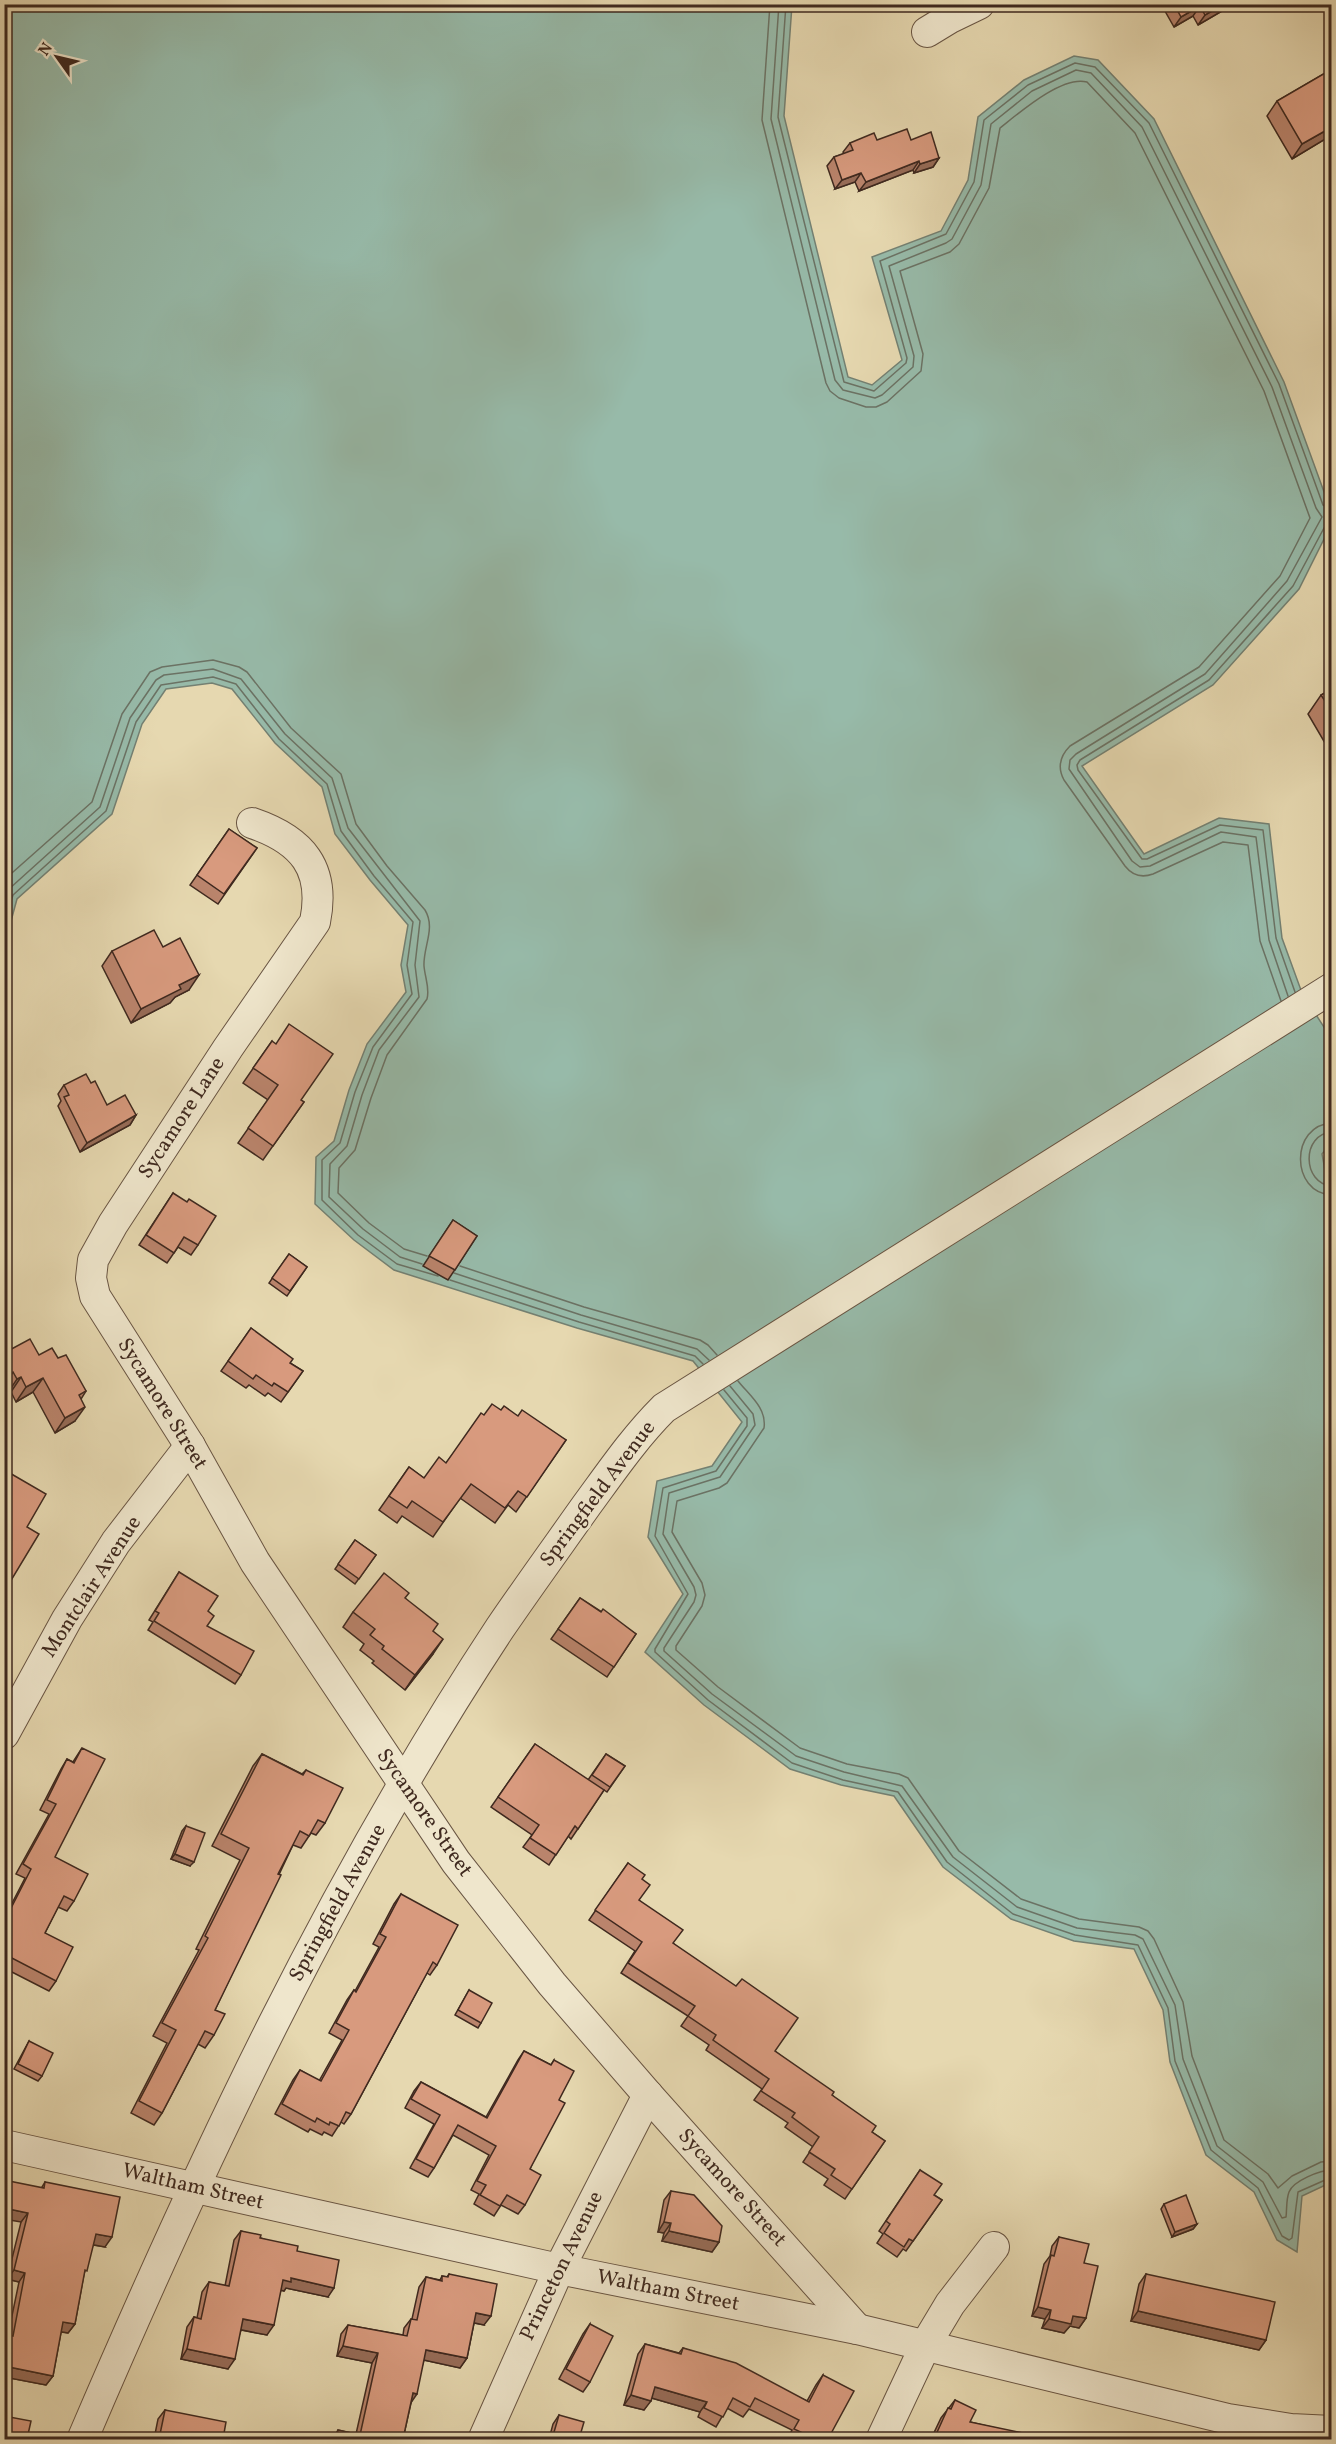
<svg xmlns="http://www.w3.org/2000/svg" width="1336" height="2444" viewBox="0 0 1336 2444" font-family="Vollkorn,serif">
  <rect width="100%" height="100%" fill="#e6d8b0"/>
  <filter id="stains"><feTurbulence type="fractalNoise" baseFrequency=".00333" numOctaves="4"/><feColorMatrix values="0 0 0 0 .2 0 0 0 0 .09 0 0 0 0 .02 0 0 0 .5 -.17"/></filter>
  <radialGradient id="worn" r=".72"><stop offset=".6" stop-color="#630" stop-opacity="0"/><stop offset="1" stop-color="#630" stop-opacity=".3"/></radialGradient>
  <polygon fill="#97baa9" stroke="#748072" stroke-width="1.5" points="5,5 792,5 784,116 848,377 872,385 902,360 872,257 941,231 968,180 978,117 1024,80 1074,56 1098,60 1154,119 1284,382 1331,511 1331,525 1299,589 1213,685 1082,766 1144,854 1219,818 1269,824 1282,938 1302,993 1331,1038 1331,1143 1322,1154 1325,1170 1332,1173 1332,2182 1302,2196 1297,2252 1277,2240 1254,2192 1206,2155 1170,2062 1163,2010 1134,1949 1074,1941 1011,1919 943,1867 894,1796 841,1785 790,1769 704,1705 645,1652 683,1594 648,1537 657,1481 712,1466 742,1422 693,1361 577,1328 394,1270 354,1240 315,1204 316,1157 334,1141 349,1090 367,1044 406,992 401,965 408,925 370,880 335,834 322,787 275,743 232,689 212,683 166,689 142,724 112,814 17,899 5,943"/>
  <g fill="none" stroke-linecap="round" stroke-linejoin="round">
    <g stroke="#6b7264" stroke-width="1.5">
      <path d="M770 4 762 120 826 383 830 391 839 398 866 407H876L887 402 921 371 923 354 900 271 950 252 959 244 989 188 1000 128C1019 113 1062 75 1087 82L1135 133 1264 391 1310 518 1280 576 1199 667 1070 746C1060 756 1057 767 1064 780L1125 866C1132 875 1142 878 1153 874L1223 842 1248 845 1260 941 1281 1001"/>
      <polyline points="779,4 771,119 835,380 843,390 875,398 882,395 913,367 914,356 889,266 946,243 952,239 981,185 991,124 1032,91 1076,70 1091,73 1142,127 1272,387 1316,508 1322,517 1287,581 1205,674 1076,754 1070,760 1069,769 1132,861 1140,867 1150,866 1221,832 1256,837 1269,940 1288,996"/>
      <polyline points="786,4 778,117 844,382 874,391 906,363 907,358 880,261 946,234 974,182 984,120 1028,85 1075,63 1095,67 1149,123 1279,384 1323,505 1332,510"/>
      <path d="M4 880 92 802 122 714 150 672 162 667 213 660 239 667 247 672 291 728 341 774 356 824 387 866 425 910C436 928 423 947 424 966 425 978 430 988 427 999L387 1055 371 1098 355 1150 339 1168 338 1193 369 1223 404 1249 427 1256"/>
      <polyline points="4,895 9,889 100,807 130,718 156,680 164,675 213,669 241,679 285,734 332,778 348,828 420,921 415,965 419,997 379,1050 362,1095 347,1146 330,1164 329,1197 363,1229 400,1257 422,1264"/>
      <polyline points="4,922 13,895 106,811 136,722 161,685 213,677 236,684 279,739 327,784 341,831 374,876 413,922 407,965 412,994 373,1047 355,1092 340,1143 322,1160 322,1200 358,1235 397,1264 438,1276"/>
      <polyline points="1295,992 1276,938 1263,830 1220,825 1147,859 1142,859 1078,770 1077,765 1080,760 1209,680 1293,586 1324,528 1332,524"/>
      <path d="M1332 1123C1290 1125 1290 1193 1332 1195"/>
      <path d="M1332 1132C1301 1134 1302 1184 1332 1186"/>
      <polyline points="460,1266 584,1307 700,1340 708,1345 717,1355"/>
      <polyline points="454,1273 581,1315 697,1349 709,1360"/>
      <polyline points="450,1280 579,1322 695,1356 703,1364"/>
      <path d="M738 1381C749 1395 767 1408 764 1428L727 1483 719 1488 677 1501 672 1532 702 1583 705 1595 702 1606 676 1646V1650L718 1687 800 1748 847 1764 899 1774 908 1778 959 1851 1021 1899 1079 1919 1139 1927 1148 1931 1154 1939 1183 2002 1192 2056 1224 2140 1268 2174 1278 2188 1292 2176 1321 2162 1332 2161"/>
      <path d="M730 1386 753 1414 755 1425 720 1477 669 1493 663 1534 694 1587 696 1595 694 1602 664 1648V1651L712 1694 796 1756 844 1772 902 1786 953 1857 1017 1907 1077 1928 1135 1935 1143 1939 1175 2005 1183 2059 1217 2146 1263 2182 1282 2218 1286 2217C1287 2209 1286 2200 1289 2192 1293 2181 1320 2170 1332 2170"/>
      <polyline points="724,1390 747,1418 747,1426 716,1471 663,1488 655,1536 688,1594 655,1649 655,1652 708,1700 792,1763 843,1780 898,1792 947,1862 1013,1914 1075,1935 1138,1945 1168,2008 1175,2061 1211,2150 1258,2188 1282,2236 1289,2240 1292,2238 1298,2192 1332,2177"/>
    </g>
    <defs>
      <g id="street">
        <polyline points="927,32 950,18 979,4"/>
        <path d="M252 823C302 840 326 868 315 922L228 1048 113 1224 93 1260 91 1278 95 1296 190 1446 255 1562 456 1862 552 1984 648 2095 857 2329"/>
        <polyline points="4,1734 67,1619 116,1542 190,1446"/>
        <polyline points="4,2145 559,2269 857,2329 1228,2419 1291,2429 1332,2431"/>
        <path d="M82 2440C202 2159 332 1883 500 1628 528 1587 557 1547 586 1506 611 1472 634 1438 664 1408L1332 988"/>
        <polyline points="483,2440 559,2269 648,2095"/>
        <polyline points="881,2440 926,2344 950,2304 994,2247"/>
      </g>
    </defs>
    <use href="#street" stroke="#695543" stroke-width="32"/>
    <use href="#street" stroke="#efe6cc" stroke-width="30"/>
  </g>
  <g fill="#ba846c" stroke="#3f291f" stroke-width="1.5">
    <polygon points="1161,4 1234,4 1198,25 1193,16 1174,27"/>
    <polygon points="1332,69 1332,132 1327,138 1292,159 1267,116 1277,101"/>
    <polygon points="877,140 911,140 939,158 933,167 914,173 913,170 859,191 855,182 835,189 827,166 834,157 844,154 843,152 850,143"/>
    <polygon points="1332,689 1332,755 1308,714 1321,695"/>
    <polygon points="229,829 257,848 218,904 190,885"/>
    <polygon points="163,947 189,990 175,997 170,1003 131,1023 102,966 112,951"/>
    <polygon points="272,1041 301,1100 304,1102 263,1160 238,1143 268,1100 243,1083"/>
    <polygon points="91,1083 107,1105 136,1115 130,1125 80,1152 58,1106 61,1101 58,1094 64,1085"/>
    <polygon points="173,1193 198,1245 191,1255 178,1247 167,1263 139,1245"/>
    <polygon points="453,1220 477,1236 448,1280 423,1266"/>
    <polygon points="289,1254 307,1267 287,1296 269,1283"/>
    <polygon points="251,1328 290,1363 303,1371 281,1402 268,1393 265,1396 249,1385 246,1388 221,1371"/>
    <polygon points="4,1353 39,1355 58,1358 86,1391 81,1399 75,1421 55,1433 33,1392 16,1402 11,1392 7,1394 4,1389"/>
    <polygon points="501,1410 518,1416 566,1440 516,1512 508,1505 495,1523 460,1498 433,1537 402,1516 397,1523 379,1510 409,1467 424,1478 446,1463 484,1415"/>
    <polygon points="355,1540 376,1555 355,1584 335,1569"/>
    <polygon points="179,1572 208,1611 207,1626 241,1675 235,1684 148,1630 153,1622 149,1620"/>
    <polygon points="405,1598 433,1631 433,1654 405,1690 372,1663 374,1661 360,1650 364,1644 343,1627 353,1612"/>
    <polygon points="580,1598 636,1634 607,1677 551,1639"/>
    <polygon points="535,1744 588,1780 606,1754 625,1766 607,1792 604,1790 571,1839 568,1836 549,1865 523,1847 532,1835 491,1807"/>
    <polygon points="82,1748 55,1857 74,1901 67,1911 58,1907 45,1933 56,1981 49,1991 4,1968 4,1914 7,1913 25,1878 16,1874 49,1814 40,1810 61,1769 67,1759 73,1762"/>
    <polygon points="262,1754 302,1774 306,1770 325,1823 316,1835 311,1833 301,1848 293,1845 215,2010 214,2035 205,2048 198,2044 162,2113 154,2125 131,2113 167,2043 153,2036 199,1950 196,1949 240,1860 212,1846 253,1766"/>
    <polygon points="186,1826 190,1866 171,1859 182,1831"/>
    <polygon points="628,1863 642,1879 639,1900 673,1943 775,2051 832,2095 872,2132 885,2141 845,2199 824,2185 828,2179 803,2162 813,2147 785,2127 788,2123 754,2100 762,2089 706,2050 709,2045 681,2026 688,2016 621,1973 635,1951 589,1920"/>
    <polygon points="401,1894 437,1965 430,1975 427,1973 351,2114 344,2124 341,2122 332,2136 324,2132 322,2135 310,2129 308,2132 275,2114 293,2080 300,2070 319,2081 342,2040 329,2033 347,2000 354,1990 355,1991 379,1947 373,1944 394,1904"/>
    <polygon points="469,1990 481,2023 478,2028 455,2015"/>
    <polygon points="29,2041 42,2076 38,2081 14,2069"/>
    <polygon points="524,2051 551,2065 554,2060 559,2100 530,2169 525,2205 518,2214 501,2205 494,2216 474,2204 479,2194 471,2190 489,2155 453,2135 434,2168 428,2177 410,2168 434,2124 405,2108 414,2091 421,2082 486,2117 518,2060"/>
    <polygon points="920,2170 934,2195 942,2200 906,2251 903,2249 897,2257 877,2243 883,2234 879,2231"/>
    <polygon points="45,2182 105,2247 93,2245 84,2274 75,2324 68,2333 61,2332 53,2376 46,2385 4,2377 4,2334 8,2335 19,2282 7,2279 21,2222"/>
    <polygon points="671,2191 719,2242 712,2252 662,2241 664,2233 658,2232 664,2200"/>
    <polygon points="1164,2204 1197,2224 1193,2229 1172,2237 1161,2209"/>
    <polygon points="241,2231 297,2251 328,2297 286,2288 284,2291 281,2290 267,2335 241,2330 228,2369 181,2359 187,2327 194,2317 197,2318 202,2292 209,2282 225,2286 234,2240"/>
    <polygon points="1059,2237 1084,2263 1086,2318 1079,2328 1070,2326 1064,2333 1042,2328 1045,2319 1032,2316 1044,2264 1050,2256 1052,2246"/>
    <polygon points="449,2274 484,2325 474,2323 467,2358 460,2368 424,2360 411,2403 403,2439 332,2439 338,2430 356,2434 372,2363 337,2356 341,2334 348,2325 403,2335 404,2328 411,2319 412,2319 419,2287 426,2277 440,2280 442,2276 447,2277"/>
    <polygon points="1146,2274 1266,2340 1259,2350 1131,2321 1139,2284"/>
    <polygon points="590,2324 590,2382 583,2392 559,2379 583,2334"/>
    <polygon points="645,2344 679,2353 683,2348 807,2401 816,2385 823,2375 828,2439 787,2439 792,2430 749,2409 743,2417 727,2408 716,2427 698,2417 700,2412 652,2398 644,2410 624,2405 638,2354"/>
    <polygon points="955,2400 970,2422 1042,2439 931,2439 941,2418"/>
    <polygon points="165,2410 223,2439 154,2439 158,2419"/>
    <polygon points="559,2415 579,2439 549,2439 553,2424"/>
  </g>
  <g fill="#976c58" stroke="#3f291f" stroke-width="1.5">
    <polygon points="1224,4 1234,4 1198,25 1205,15"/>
    <polygon points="1200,6 1193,16 1174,27 1181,17"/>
    <polygon points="1332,127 1332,132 1327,138 1292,159 1302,144"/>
    <polygon points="939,158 933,167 914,173 920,164"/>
    <polygon points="919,161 913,170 859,191 866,182"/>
    <polygon points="861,173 855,182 835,189 842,180"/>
    <polygon points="199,975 189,990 175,997 170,1003 131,1023 141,1009 179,985"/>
    <polygon points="136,1115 130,1125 80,1152 87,1143"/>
    <polygon points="13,1372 4,1385 4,1377"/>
    <polygon points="21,1377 11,1392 7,1394 17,1379"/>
    <polygon points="43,1378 33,1392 16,1402 26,1387"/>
    <polygon points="85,1407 75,1421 55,1433 65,1418"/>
    <polygon points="443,1639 433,1654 405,1690 415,1675"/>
    <polygon points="175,1854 194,1862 190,1866 171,1859"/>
    <polygon points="4,2208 28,2213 21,2222 4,2219"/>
    <polygon points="664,2222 671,2223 664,2233 658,2232"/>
    <polygon points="1197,2224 1193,2229 1172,2237 1175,2232"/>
    <polygon points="669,2231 719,2242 712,2252 662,2241"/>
    <polygon points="96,2234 112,2237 105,2247 89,2244"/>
    <polygon points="14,2270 25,2273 19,2282 7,2279"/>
    <polygon points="291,2278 334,2288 328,2297 286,2288 284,2291 276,2289 283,2280"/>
    <polygon points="1038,2307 1051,2310 1045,2319 1032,2316"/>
    <polygon points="1138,2311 1266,2340 1259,2350 1131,2321"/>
    <polygon points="476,2313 491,2316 484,2325 470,2322"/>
    <polygon points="1073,2316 1086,2318 1079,2328 1070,2326 1064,2333 1042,2328 1049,2319"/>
    <polygon points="243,2319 274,2325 267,2335 237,2329"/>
    <polygon points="63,2322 75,2324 68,2333 57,2331"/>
    <polygon points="343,2346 378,2353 372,2363 337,2356"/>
    <polygon points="187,2349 235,2359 228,2369 181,2359"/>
    <polygon points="426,2350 467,2358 460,2368 419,2359"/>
    <polygon points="4,2366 53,2376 46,2385 4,2377"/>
    <polygon points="655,2387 707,2402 700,2412 648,2397"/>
    <polygon points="413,2393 417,2394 410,2404"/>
    <polygon points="631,2395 651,2401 644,2410 624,2405"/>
  </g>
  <g fill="#d89a7e" stroke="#3f291f" stroke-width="1.5">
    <polygon points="1174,4 1224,4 1205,15 1200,6 1181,17"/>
    <polygon points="1332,69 1332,127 1302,144 1277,101"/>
    <polygon points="907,129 911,140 931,132 939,158 920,164 919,161 866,182 861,173 842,180 834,157 853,150 850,143 874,133 877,140"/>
    <polygon points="1332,689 1332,712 1321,695"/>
    <polygon points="229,829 257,848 224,894 197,875"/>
    <polygon points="154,930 163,947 180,938 199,975 179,985 181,989 141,1009 112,951"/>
    <polygon points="289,1024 333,1054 301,1100 304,1102 273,1146 248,1128 278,1085 253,1068 272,1041 276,1044"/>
    <polygon points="86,1074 91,1083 95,1081 107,1105 125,1095 136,1115 87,1143 64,1097 69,1095 64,1085"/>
    <polygon points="173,1193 187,1202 189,1199 216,1216 198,1245 184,1237 174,1253 146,1235"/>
    <polygon points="453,1220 477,1236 455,1270 429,1256"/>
    <polygon points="289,1254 307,1267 290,1291 272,1278"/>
    <polygon points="251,1328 293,1359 290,1363 303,1371 288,1392 274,1383 272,1386 256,1375 253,1379 228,1361"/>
    <polygon points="30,1339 39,1355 52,1348 58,1358 66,1355 86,1391 79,1395 85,1407 65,1418 43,1378 26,1387 21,1377 17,1379 13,1372 4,1377 4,1353"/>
    <polygon points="492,1404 501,1410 504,1406 518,1416 522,1410 566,1440 527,1497 518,1491 505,1508 471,1484 443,1522 412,1501 407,1508 389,1496 409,1467 424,1478 439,1457 446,1463 481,1413 484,1415"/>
    <polygon points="8,1472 46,1494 27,1527 39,1534 4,1592 4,1478"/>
    <polygon points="355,1540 376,1555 359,1579 338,1564"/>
    <polygon points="179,1572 218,1596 208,1611 214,1616 207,1626 254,1651 241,1675 154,1621 159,1613 155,1611"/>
    <polygon points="384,1573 409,1593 405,1598 438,1624 433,1631 443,1639 415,1675 382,1649 384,1646 370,1635 375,1629 353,1612"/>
    <polygon points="580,1598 601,1612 603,1609 636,1634 614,1667 558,1629"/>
    <polygon points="535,1744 604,1790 578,1829 575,1826 556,1855 530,1838 539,1825 498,1797"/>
    <polygon points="82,1748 105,1759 55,1857 88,1874 74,1901 64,1896 45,1933 73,1947 56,1981 10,1957 4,1967 4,1915 6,1913 8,1914 31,1869 23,1864 56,1804 47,1800 67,1759 74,1763"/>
    <polygon points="262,1754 303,1775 306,1770 343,1788 325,1823 318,1820 309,1836 300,1831 278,1874 281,1875 215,2010 225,2014 214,2035 205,2031 162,2113 139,2101 176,2030 162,2023 208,1938 205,1936 249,1848 221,1834"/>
    <polygon points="606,1754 625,1766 610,1787 592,1775"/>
    <polygon points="186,1826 205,1833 194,1862 175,1854"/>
    <polygon points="628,1863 645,1875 642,1879 650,1885 639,1900 683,1930 673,1943 736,1986 742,1979 798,2018 775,2051 834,2092 832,2095 876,2126 872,2132 885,2141 852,2189 831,2175 835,2169 809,2152 819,2137 792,2117 795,2113 761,2091 769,2079 713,2040 716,2035 688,2016 695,2006 628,1963 642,1942 595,1910"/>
    <polygon points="401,1894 458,1925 437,1965 433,1962 351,2114 346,2112 339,2126 330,2122 329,2125 317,2118 315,2122 282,2104 300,2070 321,2081 349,2030 336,2023 354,1990 356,1992 386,1937 380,1934"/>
    <polygon points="469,1990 492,2003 481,2023 458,2010"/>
    <polygon points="29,2041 53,2053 42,2076 18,2064"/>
    <polygon points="524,2051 551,2065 554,2060 574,2071 559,2100 565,2103 530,2169 541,2175 525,2205 507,2195 500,2206 480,2195 486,2185 477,2181 496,2146 458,2125 434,2168 416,2159 440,2115 411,2099 421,2082 487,2118"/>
    <polygon points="920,2170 942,2184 934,2195 942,2200 913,2241 909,2239 904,2247 884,2233 890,2224 886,2221"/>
    <polygon points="4,2180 44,2188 45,2182 120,2197 112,2237 96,2234 87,2271 85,2270 75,2324 63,2322 53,2376 4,2366 4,2334 13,2336 25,2273 14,2270 28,2213 4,2208"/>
    <polygon points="671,2191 694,2195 722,2226 719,2242 669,2231 671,2223 664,2222"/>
    <polygon points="1186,2195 1197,2224 1175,2232 1164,2204"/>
    <polygon points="241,2231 261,2235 260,2238 298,2246 297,2251 339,2260 334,2288 291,2278 291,2282 283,2280 274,2325 243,2319 235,2359 187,2349 194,2317 201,2319 209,2282 229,2286"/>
    <polygon points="1059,2237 1089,2244 1084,2263 1098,2266 1086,2318 1073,2316 1071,2324 1049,2319 1051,2310 1038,2307 1051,2255 1054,2256"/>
    <polygon points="449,2274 497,2284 491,2316 476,2313 467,2358 426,2350 417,2394 413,2393 403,2439 337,2439 338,2430 360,2435 378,2353 343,2346 348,2325 407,2336 411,2319 417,2320 426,2277 442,2281 442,2276 448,2277"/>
    <polygon points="1146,2274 1275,2302 1266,2340 1138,2311"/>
    <polygon points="590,2324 613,2336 590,2382 566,2369"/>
    <polygon points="645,2344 681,2354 683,2348 736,2363 809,2402 823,2375 854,2391 828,2439 800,2439 803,2433 794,2429 799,2420 755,2398 750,2407 733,2398 723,2417 704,2408 707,2402 655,2387 651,2401 631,2395"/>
    <polygon points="955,2400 976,2410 970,2422 1042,2437 1042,2439 934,2439 948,2408 951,2409"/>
    <polygon points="165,2410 226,2422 223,2439 159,2439"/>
    <polygon points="559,2415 584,2422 579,2439 552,2439"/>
    <polygon points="4,2416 31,2421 27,2439 4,2439"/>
  </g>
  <g text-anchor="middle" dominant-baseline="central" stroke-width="6" stroke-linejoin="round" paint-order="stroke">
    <g font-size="21" fill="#3f291f" stroke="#efe6cc">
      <text transform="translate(182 1118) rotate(-57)">Sycamore Lane</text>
      <text transform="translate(162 1404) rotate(58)">Sycamore Street</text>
      <text transform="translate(598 1494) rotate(-53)">Springfield Avenue</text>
      <text transform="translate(92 1587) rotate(-57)">Montclair Avenue</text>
      <text transform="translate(424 1813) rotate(55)">Sycamore Street</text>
      <text transform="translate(338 1903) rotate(-61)">Springfield Avenue</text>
      <text transform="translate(193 2187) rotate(13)">Waltham Street</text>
      <text transform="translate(732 2188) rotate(48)">Sycamore Street</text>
      <text transform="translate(562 2266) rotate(-64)">Princeton Avenue</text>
      <text transform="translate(668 2291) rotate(11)">Waltham Street</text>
    </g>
  </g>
  <rect width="1336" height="2444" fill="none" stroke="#e6d8b0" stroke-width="24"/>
  <rect x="6" y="6" width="1324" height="2432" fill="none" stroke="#3f291f" stroke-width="3"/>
  <rect x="12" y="12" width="1312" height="2420" fill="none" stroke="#3f291f" stroke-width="1.5"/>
  <g transform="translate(57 57) rotate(304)" stroke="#efe6cc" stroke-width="4.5" paint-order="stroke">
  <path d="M0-4.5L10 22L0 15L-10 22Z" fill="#3f291f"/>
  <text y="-9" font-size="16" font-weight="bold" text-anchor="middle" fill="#3f291f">N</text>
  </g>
  <rect width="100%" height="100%" filter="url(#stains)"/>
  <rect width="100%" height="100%" fill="url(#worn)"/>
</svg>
